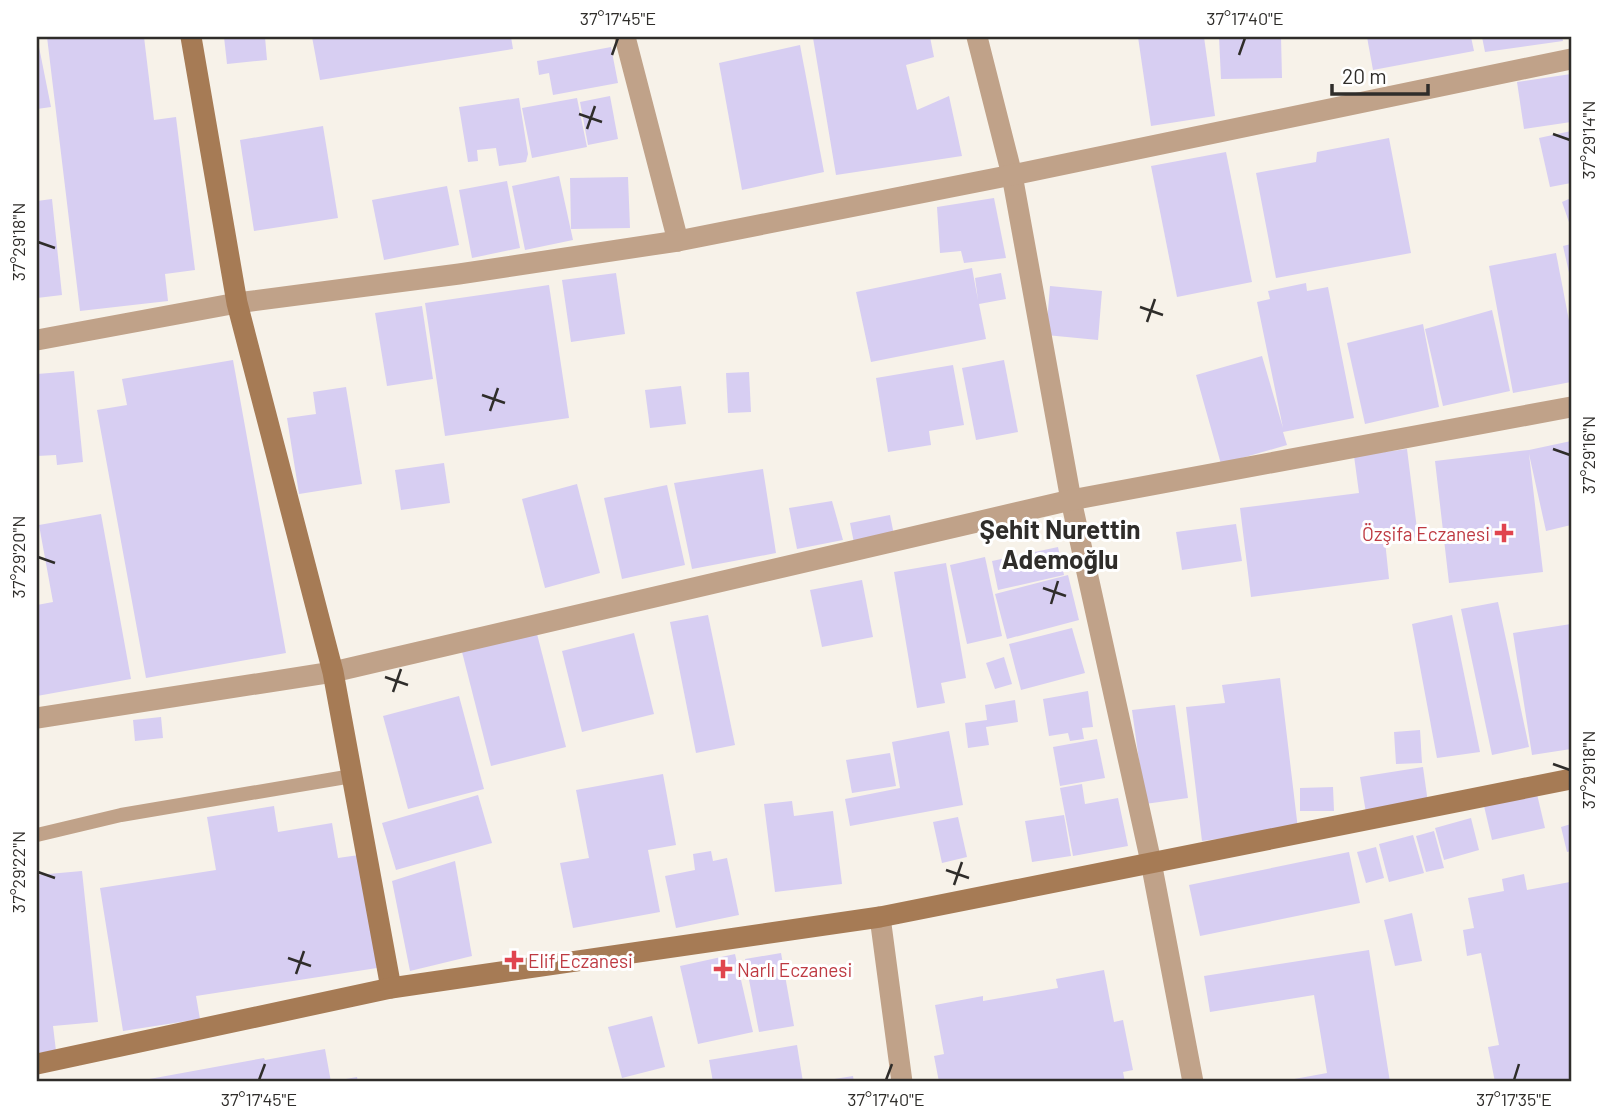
<svg xmlns="http://www.w3.org/2000/svg" width="1608" height="1119" viewBox="0 0 1608 1119" font-family="Barlow,sans-serif">
  <rect width="100%" height="100%" fill="#f7f2e9"/>
  <g fill="#d7cef2">
    <polygon points="37,37 51,107 37,109"/>
    <polygon points="47,37 144,37 154,120 176,117 195,270 165,274 168,301 80,311"/>
    <polygon points="224,37 265,37 267,60 227,64"/>
    <polygon points="312,37 511,37 513,49 320,80"/>
    <polygon points="827,37 930,37 934,57 906,65 917,110 949,96 962,156 836,175 813,38"/>
    <polygon points="1138,37 1204,37 1215,116 1151,126"/>
    <polygon points="1219,37 1281,37 1282,78 1221,79"/>
    <polygon points="1367,37 1471,37 1474,51 1373,70"/>
    <polygon points="1482,37 1562,37 1563,41 1485,52"/>
    <polygon points="800,45 824,172 742,190 719,63"/>
    <polygon points="611,47 618,83 553,95 549,73 539,75 537,61"/>
    <polygon points="1571,74 1571,122 1524,129 1517,82"/>
    <polygon points="610,96 618,139 588,145 580,102"/>
    <polygon points="519,98 528,154 526,162 499,166 496,148 477,150 478,161 468,162 459,107"/>
    <polygon points="577,98 587,147 532,158 522,108"/>
    <polygon points="323,126 338,218 254,231 240,140"/>
    <polygon points="1571,131 1571,183 1550,187 1539,138"/>
    <polygon points="1389,138 1411,253 1276,278 1256,173 1316,162 1317,152"/>
    <polygon points="1226,152 1252,282 1177,297 1151,166"/>
    <polygon points="559,176 573,240 525,250 512,186"/>
    <polygon points="628,177 630,228 571,229 570,178"/>
    <polygon points="507,181 520,248 472,258 459,190"/>
    <polygon points="447,186 459,245 384,260 372,200"/>
    <polygon points="994,198 1006,258 964,263 961,251 940,253 937,207"/>
    <polygon points="1571,198 1571,228 1562,202"/>
    <polygon points="52,199 62,295 37,298 37,201"/>
    <polygon points="1571,244 1571,277 1570,277 1563,246"/>
    <polygon points="1556,253 1571,331 1571,382 1513,393 1489,266"/>
    <polygon points="972,268 978,300 975,278 1001,273 1006,299 979,304 986,339 871,362 856,292"/>
    <polygon points="616,273 625,334 571,342 562,280"/>
    <polygon points="1306,283 1307,291 1328,287 1354,418 1283,432 1287,445 1221,464 1196,375 1262,356 1283,428 1257,302 1270,299 1268,291"/>
    <polygon points="549,285 569,418 445,436 425,303"/>
    <polygon points="1050,286 1102,291 1098,340 1046,335"/>
    <polygon points="422,306 433,379 387,386 375,313"/>
    <polygon points="1492,310 1510,391 1443,406 1425,329"/>
    <polygon points="1423,324 1439,407 1365,424 1347,343"/>
    <polygon points="233,360 286,653 146,678 97,410 127,405 122,379"/>
    <polygon points="1004,360 1018,432 976,440 962,368"/>
    <polygon points="953,365 964,425 929,431 931,445 888,452 876,378"/>
    <polygon points="74,371 83,462 57,465 56,455 37,456 37,374"/>
    <polygon points="749,372 751,412 728,413 726,373"/>
    <polygon points="681,386 686,424 650,428 645,390"/>
    <polygon points="346,387 362,484 299,494 287,418 316,414 313,392"/>
    <polygon points="1571,441 1571,525 1546,531 1529,454 1543,572 1449,583 1435,461 1529,450"/>
    <polygon points="1407,449 1418,537 1385,541 1389,579 1251,597 1240,508 1359,493 1354,456"/>
    <polygon points="444,463 450,503 401,510 395,470"/>
    <polygon points="763,469 776,553 692,569 674,483"/>
    <polygon points="577,484 600,573 545,588 522,499"/>
    <polygon points="667,485 685,565 622,579 604,498"/>
    <polygon points="832,501 843,540 797,549 789,508"/>
    <polygon points="101,514 131,679 37,696 37,605 53,602 39,525"/>
    <polygon points="890,515 894,535 854,543 850,523"/>
    <polygon points="1236,524 1242,561 1182,570 1176,532"/>
    <polygon points="1058,547 1064,575 998,590 992,561"/>
    <polygon points="985,557 1002,636 967,644 950,565"/>
    <polygon points="946,563 966,678 941,683 945,703 917,708 894,572"/>
    <polygon points="1068,575 1079,620 1007,639 995,594"/>
    <polygon points="862,580 873,637 822,647 810,590"/>
    <polygon points="1498,602 1529,747 1492,755 1461,609"/>
    <polygon points="708,615 735,745 696,753 670,622"/>
    <polygon points="1452,615 1480,752 1437,758 1412,624"/>
    <polygon points="1571,624 1571,749 1532,755 1513,633"/>
    <polygon points="1072,628 1085,673 1021,690 1009,644"/>
    <polygon points="536,630 566,747 491,766 461,648"/>
    <polygon points="634,633 654,714 582,732 562,651"/>
    <polygon points="1004,657 1012,684 995,689 986,663"/>
    <polygon points="1280,678 1298,829 1202,841 1186,707 1225,703 1222,685"/>
    <polygon points="1088,691 1093,727 1082,728 1084,739 1070,741 1068,733 1049,736 1043,699"/>
    <polygon points="459,696 484,789 408,809 383,716"/>
    <polygon points="1015,700 1018,722 986,727 989,745 968,748 965,723 987,720 985,705"/>
    <polygon points="1175,705 1188,798 1145,804 1132,710"/>
    <polygon points="161,717 163,738 135,741 133,720"/>
    <polygon points="1420,730 1422,763 1396,764 1394,732"/>
    <polygon points="949,731 963,805 850,826 845,799 900,788 892,742"/>
    <polygon points="1097,739 1105,778 1060,786 1053,747"/>
    <polygon points="890,753 896,786 852,793 846,760"/>
    <polygon points="1423,767 1428,803 1366,813 1360,777"/>
    <polygon points="663,774 676,845 648,850 660,912 573,928 560,863 589,858 576,790"/>
    <polygon points="1082,784 1085,804 1118,798 1128,846 1073,856 1060,788"/>
    <polygon points="1333,787 1334,811 1300,811 1300,788"/>
    <polygon points="1537,794 1545,828 1492,840 1484,806"/>
    <polygon points="478,795 492,843 396,870 382,823"/>
    <polygon points="792,801 794,816 833,811 842,884 775,892 764,804"/>
    <polygon points="274,806 278,832 332,823 338,858 359,855 377,968 196,996 200,1019 123,1031 100,888 216,870 207,817"/>
    <polygon points="1064,815 1071,856 1032,862 1025,821"/>
    <polygon points="958,817 967,857 942,863 933,822"/>
    <polygon points="1471,818 1479,850 1444,860 1435,828"/>
    <polygon points="1571,824 1571,851 1567,852 1561,827"/>
    <polygon points="1434,831 1444,868 1426,872 1416,836"/>
    <polygon points="1413,835 1424,873 1389,882 1379,844"/>
    <polygon points="1376,847 1384,878 1366,883 1357,852"/>
    <polygon points="711,851 713,861 727,858 739,915 676,928 665,876 695,870 693,854"/>
    <polygon points="1349,852 1360,903 1200,936 1189,885"/>
    <polygon points="455,861 472,956 410,971 392,881"/>
    <polygon points="82,871 98,1022 53,1026 56,1051 37,1053 37,875"/>
    <polygon points="1524,874 1527,890 1570,882 1571,1082 1507,1082 1507,1080 1495,1082 1488,1047 1499,1045 1481,953 1467,956 1463,930 1474,928 1468,898 1504,891 1502,879"/>
    <polygon points="1412,913 1422,961 1395,966 1384,920"/>
    <polygon points="1369,950 1390,1082 1278,1082 1327,1073 1314,995 1210,1012 1204,976"/>
    <polygon points="781,953 794,1026 759,1032 745,959"/>
    <polygon points="735,954 753,1032 698,1044 680,966"/>
    <polygon points="1104,970 1114,1022 1123,1020 1133,1070 1123,1072 1125,1082 939,1082 934,1056 944,1054 935,1005 983,996 983,1001 1058,988 1056,979"/>
    <polygon points="652,1016 665,1067 622,1078 608,1027"/>
    <polygon points="797,1045 803,1082 713,1082 709,1060"/>
    <polygon points="325,1049 331,1082 133,1082 264,1058 265,1060"/>
    <polygon points="853,1076 854,1082 822,1082 822,1081"/>
    <polygon points="357,1077 358,1082 335,1082 335,1081"/>
  </g>
  <g fill="none" stroke-linecap="round" stroke-linejoin="round">
    <polyline stroke="#c0a289" stroke-width="14" points="37,835 121,815 352,776"/>
    <g stroke="#c0a289" stroke-width="21">
      <polyline points="625,37 678,241"/>
      <polyline points="977,37 1012,175 1071,500 1151,862 1193,1082"/>
      <polyline points="37,340 237,303 459,274 678,241 1012,175 1571,59"/>
      <polyline points="37,718 333,672 1071,500 1571,407"/>
      <polyline points="880,917 902,1082"/>
    </g>
    <g stroke="#a67b55" stroke-width="21">
      <polyline points="191,37 237,303 333,672 391,988"/>
      <polyline points="37,1064 391,988 880,917 1571,779"/>
    </g>
  </g>
  <path fill="none" stroke="#2f2d2a" stroke-width="2.5" d="M612 55 618 38M1239 55 1245 38M579 114 602 122M587 129 595 106M1553 134 1570 140M38 242 55 248M1140 307 1163 315M1147 322 1155 299M482 395 505 403M490 411 498 388M1553 449 1570 455M38 557 55 563M1043 588 1066 596M1051 604 1058 581M385 677 408 685M393 692 401 669M1553 764 1570 770M946 870 969 878M38 872 55 878M954 885 962 862M288 958 311 966M296 974 304 951M259 1080 265 1064M886 1080 892 1064M1514 1080 1519 1064"/>
  <g fill="#e0444e" stroke="#fff" stroke-width="2.5">
    <path d="M1500.5 522.5h7v7h7v7h-7v7h-7v-7h-7v-7h7z"/>
    <path d="M510.5 949.5h7v7h7v7h-7v7h-7v-7h-7v-7h7z"/>
    <path d="M719.5 958.5h7v7h7v7h-7v7h-7v-7h-7v-7h7z"/>
  </g>
  <g text-anchor="middle" dominant-baseline="central" stroke-width="6" stroke-linejoin="round" paint-order="stroke">
    <g font-size="19" fill="#be3a42" stroke="#fff" text-anchor="start">
      <text x="1490" y="533" text-anchor="end">Özşifa Eczanesi</text>
      <text x="528" y="960">Elif Eczanesi</text>
      <text x="737" y="969">Narlı Eczanesi</text>
    </g>
    <g font-size="26" font-weight="bold" fill="#2f2d2a" stroke="#fff">
      <text x="1060" y="528">Şehit Nurettin<tspan x="1060" dy="30">Ademoğlu</tspan></text>
    </g>
  </g>
  <rect width="1608" height="1119" fill="none" stroke="#ffffff" stroke-width="77"/>
  <path d="M1332 84v10h96v-10" fill="none" stroke="#2f2d2a" stroke-width="3.5"/>
  <text x="1342" y="84" font-size="21" fill="#2f2d2a" stroke="#ffffff" stroke-width="5" paint-order="stroke">20 m</text>
  <rect x="38" y="38" width="1532" height="1042" fill="none" stroke="#2f2d2a" stroke-width="2.5"/>
  <g font-size="18" text-anchor="middle" fill="#2f2d2a">
    <text x="618" y="25">37°17'45"E</text>
    <text x="1245" y="25">37°17'40"E</text>
    <text transform="translate(1589 140) rotate(-90)" y="6">37°29'14"N</text>
    <text transform="translate(19 242) rotate(-90)" y="6">37°29'18"N</text>
    <text transform="translate(1589 455) rotate(-90)" y="6">37°29'16"N</text>
    <text transform="translate(19 557) rotate(-90)" y="6">37°29'20"N</text>
    <text transform="translate(1589 770) rotate(-90)" y="6">37°29'18"N</text>
    <text transform="translate(19 872) rotate(-90)" y="6">37°29'22"N</text>
    <text x="259" y="1106">37°17'45"E</text>
    <text x="886" y="1106">37°17'40"E</text>
    <text x="1514" y="1106">37°17'35"E</text>
  </g>
</svg>
